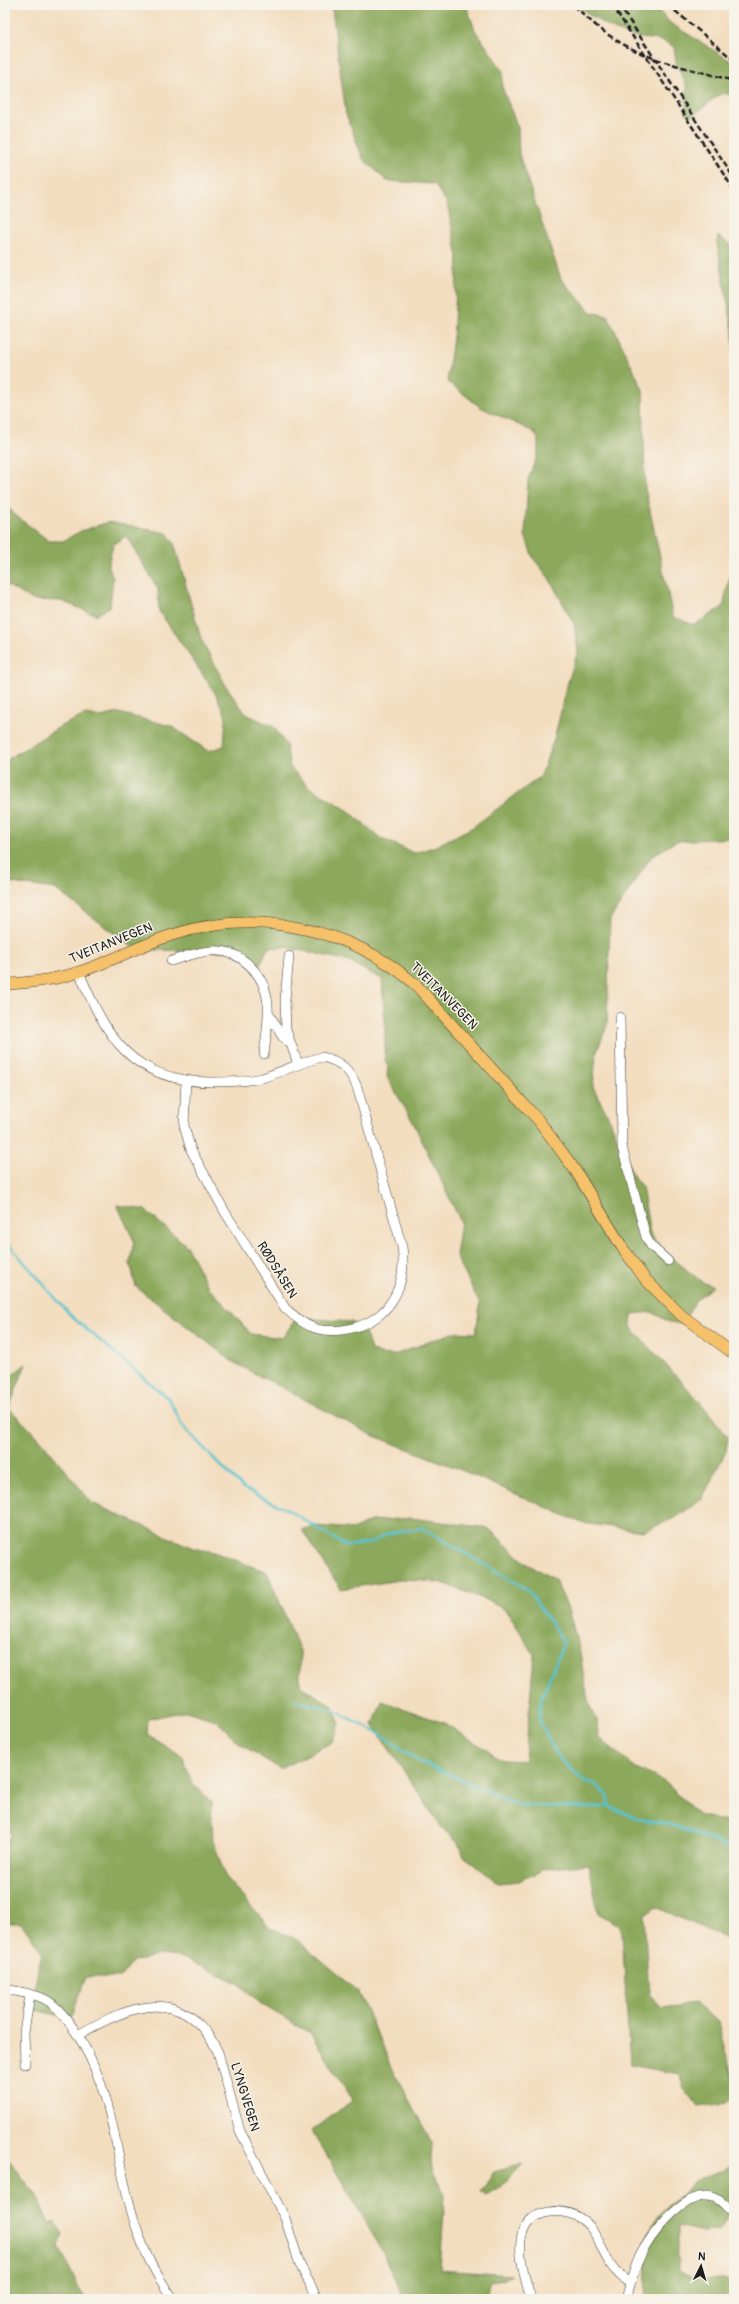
<svg xmlns="http://www.w3.org/2000/svg" width="739" height="2304" viewBox="0 0 739 2304" font-family="Pangolin,sans-serif">
  <rect width="100%" height="100%" fill="#f7f3e8"/>
  <filter id="ink" filterUnits="userSpaceOnUse"><feTurbulence type="fractalNoise" baseFrequency=".025" numOctaves="2"/><feDisplacementMap in="SourceGraphic" scale="8" xChannelSelector="R" yChannelSelector="G"/><feConvolveMatrix kernelMatrix="1 2 1 2 8 2 1 2 1" color-interpolation-filters="sRGB"/></filter>
  <filter id="wash" filterUnits="userSpaceOnUse"><feTurbulence type="fractalNoise" baseFrequency=".012" numOctaves="4" result="noise"/><feDisplacementMap in="SourceGraphic" scale="16" xChannelSelector="R" yChannelSelector="G"/><feGaussianBlur stdDeviation="0.9" result="paint"/><feColorMatrix in="noise" values="0 0 0 0 0 0 0 0 0 0 0 0 0 0 0 0 0 1.4 0 .05"/><feComposite in="paint" operator="in"/></filter>
  <g filter="url(#wash)">
    <rect width="100%" height="100%" fill="#f3ddbf"/>
    <g fill="#8ba85b" stroke="#54623c">
      <polygon points="327,5 466,5 475,30 503,71 502,87 518,128 519,155 561,279 591,312 608,316 643,390 645,488 673,617 694,625 723,607 734,559 734,838 676,841 651,857 610,919 607,1025 596,1054 593,1087 608,1116 634,1177 642,1187 650,1233 661,1249 702,1282 713,1286 696,1300 682,1324 669,1322 652,1312 632,1314 631,1327 701,1403 728,1437 726,1451 702,1499 675,1518 643,1531 582,1523 459,1469 372,1435 233,1362 136,1287 130,1263 134,1241 117,1205 145,1210 186,1245 209,1289 218,1297 251,1334 282,1338 295,1320 302,1318 351,1322 364,1329 371,1350 379,1354 394,1355 455,1332 476,1333 480,1304 456,1256 461,1222 413,1122 387,1077 388,1066 385,1060 385,1023 382,979 345,960 285,947 268,948 255,974 247,952 152,950 131,946 55,889 5,882 5,761 61,726 85,715 100,717 119,713 171,726 208,751 224,746 226,716 214,691 159,611 158,589 126,536 113,545 108,565 113,578 110,606 97,615 61,601 33,600 5,584 5,504 15,515 49,541 63,541 81,531 109,522 167,533 174,543 201,639 226,686 246,714 274,727 286,745 290,767 309,787 349,811 380,838 414,853 434,847 473,827 541,776 555,736 568,682 578,651 574,624 549,578 533,558 525,535 528,480 538,453 538,439 534,432 480,407 447,381 453,338 458,257 447,203 434,184 387,181 363,159 346,114 332,10"/>
      <path d="M577 5H655L670 23 734 63V96L723 93C708 100 704 110 690 116L686 113 687 87 676 63 674 47C657 36 651 41 633 36 611 30 594 19 577 5Z"/>
      <polygon points="718,236 734,247 734,360 733,332 717,243"/>
      <polygon points="26,1364 9,1408 39,1438 92,1503 193,1548 214,1552 267,1572 300,1651 300,1686 332,1705 340,1724 332,1742 280,1769 239,1743 216,1720 186,1711 148,1719 147,1734 182,1756 192,1782 211,1802 213,1840 226,1878 269,1927 296,1939 357,1990 396,2076 432,2143 431,2162 433,2174 445,2194 440,2270 511,2275 502,2280 489,2282 486,2299 403,2299 380,2246 312,2131 353,2100 310,2033 261,2004 238,1983 180,1957 158,1955 133,1962 120,1977 86,1977 72,2016 61,2016 26,2008 34,1988 42,1952 21,1923 5,1923 5,1844 12,1835 5,1830 5,1381"/>
      <polygon points="411,1518 488,1528 526,1563 555,1580 567,1606 579,1648 589,1705 597,1719 598,1737 636,1768 664,1781 699,1815 734,1824 734,1939 729,1940 656,1907 644,1916 648,1980 651,1994 661,2008 695,2004 719,2022 734,2084 734,2097 726,2103 698,2107 684,2089 679,2074 630,2065 622,1932 619,1925 598,1913 589,1864 545,1869 519,1881 498,1883 464,1856 458,1843 441,1827 373,1725 382,1701 444,1723 503,1760 525,1761 534,1654 507,1611 491,1602 443,1583 406,1579 341,1589 302,1530 315,1526 355,1529 371,1521"/>
      <polygon points="5,2155 37,2196 49,2224 55,2222 63,2234 59,2246 79,2289 86,2299 5,2299"/>
      <polygon points="523,2164 501,2187 486,2196 481,2192 494,2172"/>
      <path d="M730 2166H734V2202L720 2230 703 2232 678 2226V2269C690 2282 710 2280 727 2280L734 2290V2299H647L644 2243 658 2215 695 2182Z"/>
    </g>
    <g fill="none" stroke-linecap="round" stroke-linejoin="round">
      <g stroke="#56c3ce" stroke-width="2.5">
        <polyline points="5,1240 71,1316 169,1399 183,1427 243,1488 290,1511 346,1546 371,1543 387,1534 422,1528 528,1590 564,1642 541,1699 539,1720 558,1757 584,1781 596,1784 607,1795 609,1806"/>
        <polyline points="293,1700 333,1710 382,1735 418,1761 519,1805 590,1808 609,1806 639,1819 672,1825 734,1849"/>
      </g>
    </g>
  </g>
  <g filter="url(#ink)">
    <g fill="none" stroke-linecap="round" stroke-linejoin="round">
      <defs>
        <g id="minor">
          <polyline points="289,956 285,1000 286,1030 298,1064"/>
          <path d="M171 961C184 957 197 952 210 951 241 948 266 975 268 1005 269 1021 266 1038 264 1054"/>
          <path d="M79 972C107 1038 131 1081 211 1082 228 1082 245 1082 262 1078 282 1072 301 1062 322 1057 341 1061 350 1070 357 1087L402 1247C408 1289 387 1324 342 1330 333 1331 321 1331 312 1327 301 1323 293 1315 285 1308L225 1212 191 1150 184 1126 186 1080"/>
          <polyline points="269,1014 282,1036 290,1043"/>
          <polyline points="620,1017 622,1147 646,1237 651,1246 668,1261"/>
          <path d="M5 1989C19 1992 39 1994 51 2003 64 2013 75 2030 83 2044 118 2106 115 2168 138 2232 146 2257 158 2278 173 2299"/>
          <path d="M78 2035C130 2005 184 1983 218 2052L240 2131 285 2218 300 2265 318 2299"/>
          <polyline points="25,2064 24,2032 30,1995"/>
          <path d="M531 2299C523 2272 505 2219 549 2212 562 2210 574 2213 584 2221 597 2231 600 2248 609 2262 614 2271 622 2277 630 2284"/>
          <path d="M626 2299C631 2282 635 2263 645 2247 656 2229 688 2189 713 2197 722 2200 727 2208 734 2214"/>
        </g>
        <path id="major" d="M5 984C30 983 55 980 79 972 111 962 140 945 172 935 255 908 350 927 416 985L539 1121 575 1170 622 1247 645 1279 681 1315 734 1354"/>
      </defs>
      <use href="#minor" stroke="#3c3934" stroke-width="10"/>
      <use href="#major" stroke="#3c3934" stroke-width="12"/>
      <use href="#minor" stroke="#fff" stroke-width="9"/>
      <use href="#major" stroke="#f5c16b" stroke-width="11"/>
      <g stroke="#1c1c1c" stroke-width="2.5" stroke-dasharray="6 3" stroke-linecap="butt">
        <path d="M574 5C627 60 666 61 734 81"/>
        <polyline points="612,5 734,190"/>
        <polyline points="619,5 734,178"/>
        <polyline points="668,5 734,60"/>
      </g>
    </g>
  </g>
  <g text-anchor="middle" dominant-baseline="central" stroke-width="3" stroke-linejoin="round" paint-order="stroke">
    <g font-size="13" fill="#1c1c1c" stroke="#f7f3e8">
      <text transform="translate(111 943) rotate(-22)">TVEITANVEGEN</text>
      <text transform="translate(444 996) rotate(45)">TVEITANVEGEN</text>
      <text transform="translate(277 1270) rotate(58)">RØDSÅSEN</text>
      <text transform="translate(245 2097) rotate(73)">LYNGVEGEN</text>
    </g>
  </g>
  <rect width="739" height="2304" fill="none" stroke="#f7f3e8" stroke-width="20"/>
  <g transform="translate(701 2266) rotate(5)" stroke="#f7f3e8" stroke-width="3" paint-order="stroke">
  <path d="M0-3L7 15L0 10L-7 15Z" fill="#1c1c1c"/>
  <text y="-6" font-size="11" font-weight="bold" text-anchor="middle" fill="#1c1c1c">N</text>
  </g>
</svg>
